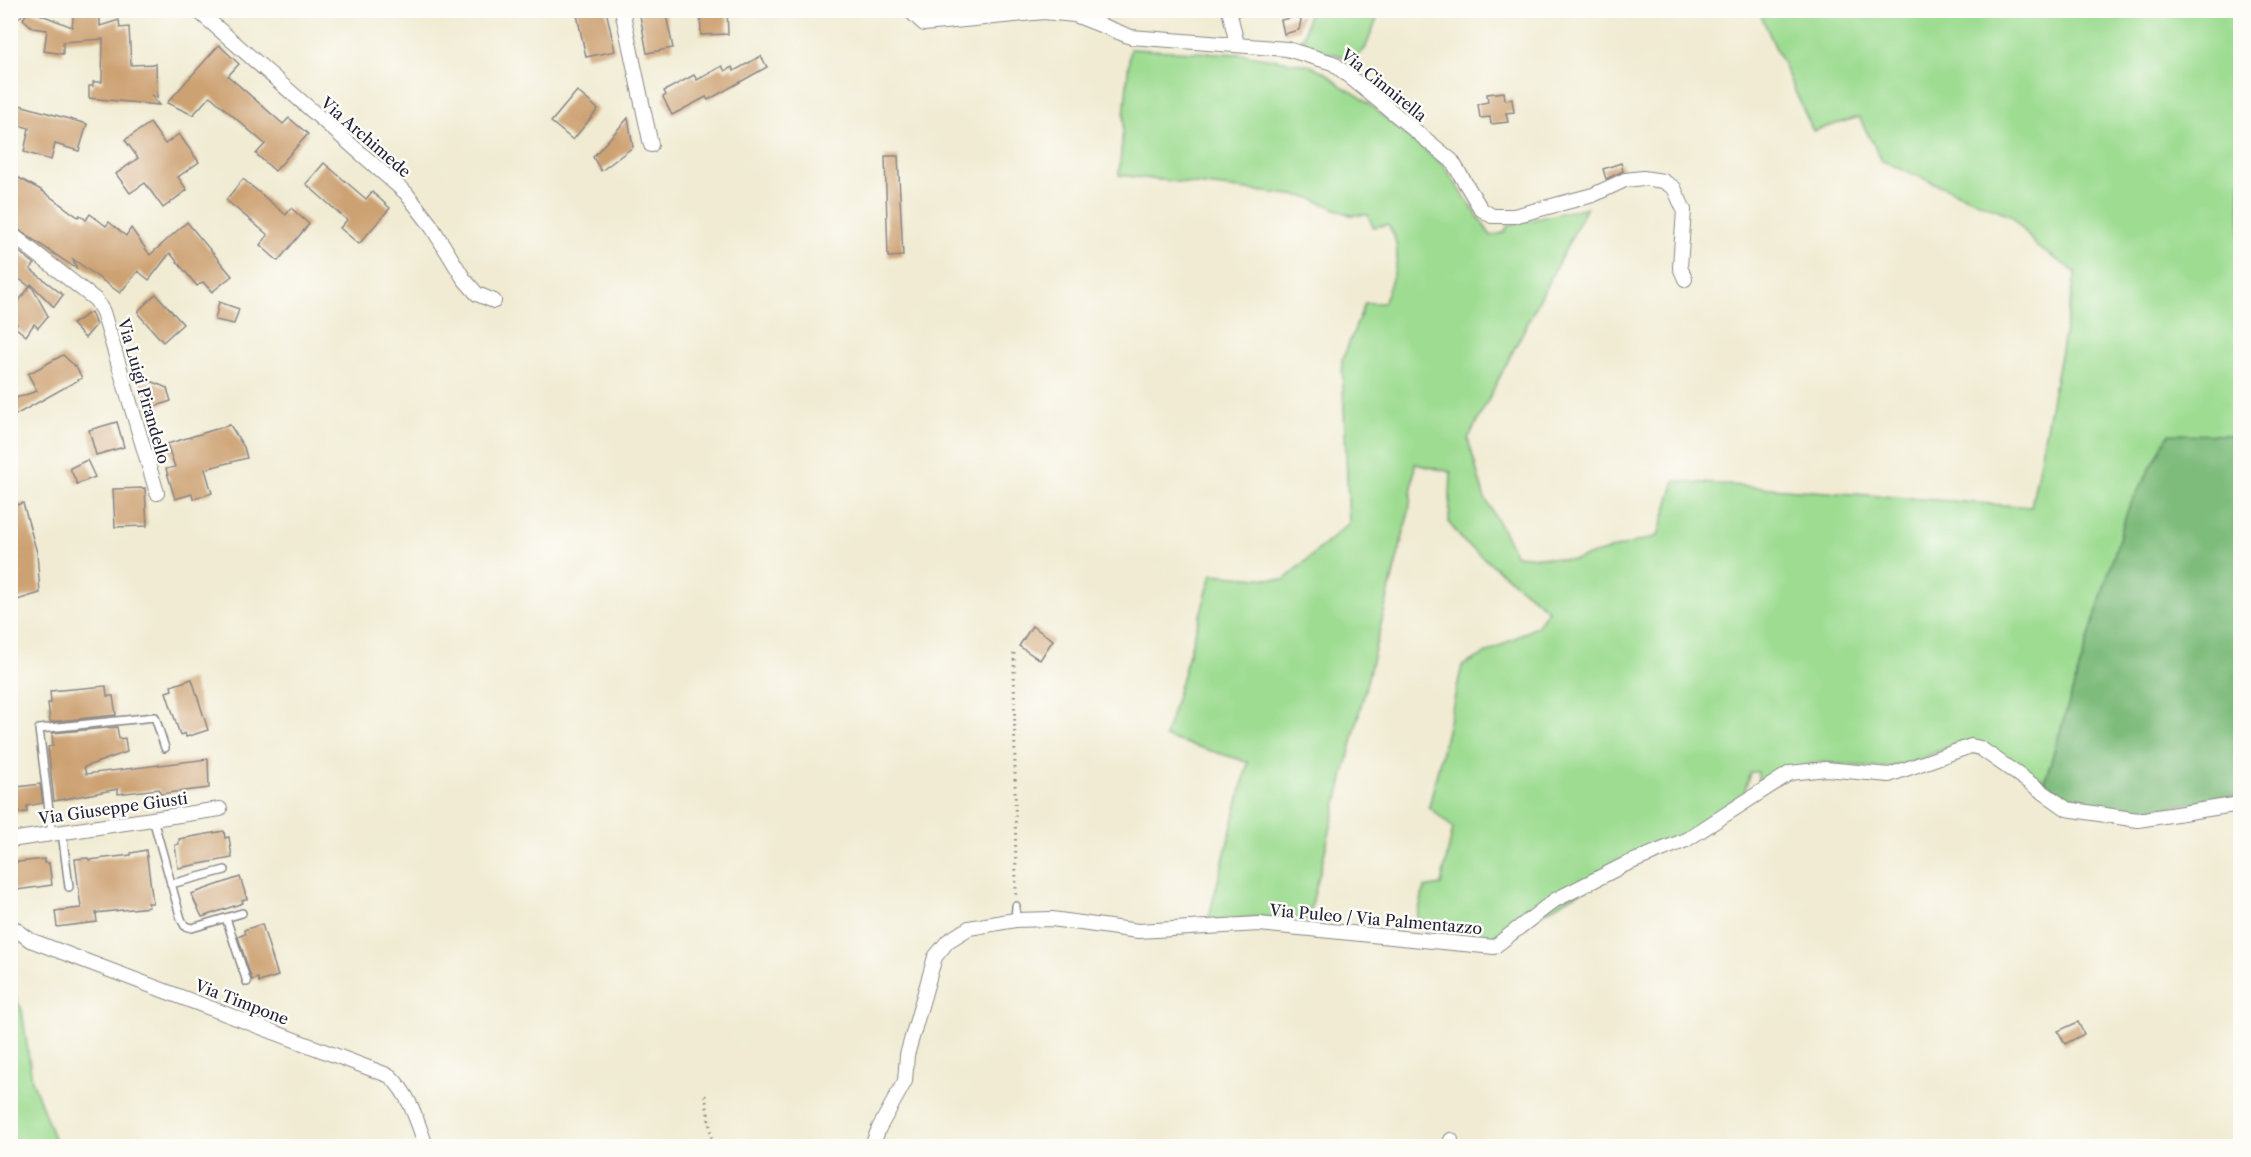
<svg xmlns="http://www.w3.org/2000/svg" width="2251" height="1157" viewBox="0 0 2251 1157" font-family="'Libre Caslon Text',serif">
  <rect width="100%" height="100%" fill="#fdfcf7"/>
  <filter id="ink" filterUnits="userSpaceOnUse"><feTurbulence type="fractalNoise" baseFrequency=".0167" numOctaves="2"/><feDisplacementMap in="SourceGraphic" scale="12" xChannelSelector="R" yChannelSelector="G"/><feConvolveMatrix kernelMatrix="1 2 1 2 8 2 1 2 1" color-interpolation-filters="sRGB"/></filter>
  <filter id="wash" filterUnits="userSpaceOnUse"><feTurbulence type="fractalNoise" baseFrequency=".008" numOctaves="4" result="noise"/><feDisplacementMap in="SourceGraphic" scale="24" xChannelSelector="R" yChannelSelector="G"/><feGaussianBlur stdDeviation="1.35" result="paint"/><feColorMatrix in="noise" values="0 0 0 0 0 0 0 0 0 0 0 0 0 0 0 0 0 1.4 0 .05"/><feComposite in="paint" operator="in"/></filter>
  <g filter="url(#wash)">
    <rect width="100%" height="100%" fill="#f0ebd2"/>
    <g fill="#9ddc91" stroke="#607f66" stroke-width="1.5">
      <polygon points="1309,11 1380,11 1365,49 1351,62 1339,55 1296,46 1304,36"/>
      <path d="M1759 11H2240V435H2169L2128 509 2045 781 1973 741 1960 743 1902 766 1877 768 1818 762 1758 781V772H1750L1744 794 1685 833 1504 935 1484 938 1415 928 1424 888 1441 885 1453 828 1429 807 1462 666 1538 626 1548 610 1464 542 1449 523 1451 472 1415 464 1409 511 1308 920 1260 917 1208 921 1248 762 1165 737 1212 574 1284 580 1349 523 1342 361 1365 303H1383C1393 278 1406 250 1388 225L1373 227 1368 215H1350L1308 197 1119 175 1130 49 1240 54 1309 65 1326 73 1341 86 1359 96 1444 166 1491 236 1503 233 1509 225 1587 207 1468 439 1484 496 1516 555 1574 560 1658 536 1675 481 2031 507 2076 272 2037 247 2012 216 1882 161 1859 117 1813 131Z"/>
      <polygon points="10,988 22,1010 32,1080 57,1146 11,1146"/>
    </g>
    <polygon fill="#7ebc7b" stroke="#506f5b" stroke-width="1.5" points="2169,434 2240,435 2240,796 2126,813 2067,798 2045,781 2128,509"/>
    <g id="blocks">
      <g fill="#cda273">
        <polygon points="29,10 72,27 74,10 100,10 100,26 119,20 120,28 129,27 131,65 156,64 157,98 151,95 159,105 89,98 89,86 93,86 93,82 102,82 103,39 63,42 63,54 44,51 47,30 33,28 23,19"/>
        <polygon points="576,10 606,10 615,51 586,57"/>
        <polygon points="639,10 665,10 673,48 647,53"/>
        <polygon points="700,10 727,10 728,34 701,35"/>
        <polygon points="1302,15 1299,30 1284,34 1281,20"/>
        <polygon points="219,45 239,64 228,76 283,124 289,118 308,134 275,171 256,154 265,144 210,96 193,115 167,103"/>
        <polygon points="761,56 767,67 708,100 706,97 672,115 663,97 666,95 664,91 694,75 697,80 722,66 725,71 732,67 734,71"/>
        <polygon points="577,91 598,109 573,140 551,122"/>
        <polygon points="1504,92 1505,100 1512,99 1514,112 1506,113 1508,122 1491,124 1490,117 1480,118 1478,104 1488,102 1487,94"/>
        <polygon points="16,104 87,124 79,151 55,144 51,160 24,152 29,128 11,123"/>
        <polygon points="628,118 633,147 601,171 593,157"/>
        <polygon points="150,123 165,144 179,134 199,162 178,177 187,190 163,208 145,183 130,193 116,174 138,158 125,140"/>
        <polygon points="885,156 898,156 903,256 888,257"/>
        <polygon points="324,163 366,199 372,192 390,208 359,244 340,228 347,220 306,184"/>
        <polygon points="1621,163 1623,171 1606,179 1603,169"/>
        <polygon points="17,177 41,190 78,217 80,215 86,220 90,214 106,226 109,222 126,236 131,228 150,255 187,222 232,276 212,292 203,282 197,286 170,253 149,280 138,271 120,293 73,259 77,269 10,224 10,187"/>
        <polygon points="243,179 286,215 291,208 309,224 278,261 260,245 268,235 226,200"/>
        <polygon points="10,245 35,264 30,269 63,295 54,307 31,284 29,286 10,272"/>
        <polygon points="31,285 48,316 38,328 34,324 26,336 15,327 17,324 10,319 10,312"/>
        <polygon points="156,294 183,324 163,342 139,315 139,310"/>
        <polygon points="219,302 239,309 234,324 215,320"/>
        <polygon points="91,312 96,325 85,338 72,324"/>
        <polygon points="63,355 76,367 82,378 10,418 10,400 37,391 28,374"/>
        <polygon points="151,381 167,388 171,401 148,409 140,384"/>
        <polygon points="117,422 124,447 96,455 89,430"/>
        <polygon points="230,425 244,447 247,458 205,469 212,493 193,499 192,494 175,499 166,469 175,467 167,444"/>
        <polygon points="87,460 95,477 77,484 70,468"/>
        <polygon points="145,488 147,526 115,527 113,489"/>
        <polygon points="23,503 37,553 40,593 17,600 10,573 10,556 16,556 10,533 10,507"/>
        <polygon points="1032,626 1053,640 1040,660 1019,646"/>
        <polygon points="192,679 208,730 186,737 185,733 180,735 166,692 172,690 171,686"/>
        <polygon points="106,686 107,696 113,696 116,715 50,722 48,703 51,703 50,691"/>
        <polygon points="117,727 119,739 125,738 127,752 84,767 86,774 208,759 209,788 160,794 159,789 118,794 118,789 54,801 48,747 53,746 52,733"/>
        <polygon points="40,784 43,803 27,806 27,812 10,814 10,788"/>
        <polygon points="224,831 225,838 229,837 232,858 178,868 175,845 179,844 179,839"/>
        <polygon points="146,850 153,903 148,903 149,907 96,913 97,922 57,927 55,911 81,908 75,859 88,858 89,860 131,855 131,853"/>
        <polygon points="44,859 44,863 49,863 52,885 10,891 10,863"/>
        <polygon points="240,877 247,899 242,900 243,903 202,917 191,894"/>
        <polygon points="262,924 278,976 259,982 258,978 252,980 238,937 245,934 244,930"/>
        <polygon points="2078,1022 2084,1034 2065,1044 2058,1031"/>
      </g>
    </g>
  </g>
  <g filter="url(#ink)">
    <use href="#blocks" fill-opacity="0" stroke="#898686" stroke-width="1.5"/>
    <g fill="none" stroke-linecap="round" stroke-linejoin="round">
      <defs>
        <g id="service">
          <polyline points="15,10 18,13"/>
          <polyline points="153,819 181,919 185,926 192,928 242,913"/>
          <polyline points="62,832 69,887"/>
          <polyline points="52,834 39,729 155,717 165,748"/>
          <polyline points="171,884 225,870"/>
          <polyline points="226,918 247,982"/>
          <polyline points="1015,920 1016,906"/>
        </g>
        <g id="minor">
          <polyline points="197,10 406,193 430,224 464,279 477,294 494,301"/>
          <polyline points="622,10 651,145"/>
          <polyline points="909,10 924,24 1044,12 1075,15 1131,37 1287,49 1333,63 1452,161 1481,209 1492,216 1514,216 1593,195 1625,180 1643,178 1663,181 1674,188 1684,210 1680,267 1685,279"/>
          <polyline points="1229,10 1237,44"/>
          <polyline points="10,233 96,300 103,312 157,493"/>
          <polyline points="10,840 220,809"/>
          <path d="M10 925 30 940 390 1076C410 1095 417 1121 426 1146"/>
          <polyline points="872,1146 879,1128 905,1081 907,1055 935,957 948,941 969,928 1015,920 1052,919 1138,931 1259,924 1494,947 1555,900 1624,865 1686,840 1790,773 1826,769 1889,775 1971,746 1980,748 2067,809 2138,820 2240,804"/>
          <polyline points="1449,1146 1451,1140"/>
        </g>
      </defs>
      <use href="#service" stroke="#898686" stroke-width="10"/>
      <use href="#minor" stroke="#898686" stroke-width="16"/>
      <g stroke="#898686" stroke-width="3" stroke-dasharray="1.5 4.5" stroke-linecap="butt">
        <polyline points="1014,653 1016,895"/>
        <polyline points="705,1095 713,1146"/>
      </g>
      <use href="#service" stroke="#fff" stroke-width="7"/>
      <use href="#minor" stroke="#fff" stroke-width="14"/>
    </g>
  </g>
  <g text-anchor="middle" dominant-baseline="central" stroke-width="5" stroke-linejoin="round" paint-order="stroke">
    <g font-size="16" fill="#22223b" stroke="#fdfcf7">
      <text transform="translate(1384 85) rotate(39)">Via Cinnirella</text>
      <text transform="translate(366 137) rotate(41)">Via Archimede</text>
      <text transform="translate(144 391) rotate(74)">Via Luigi Pirandello</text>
      <text transform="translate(113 808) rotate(-8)">Via Giuseppe Giusti</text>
      <text transform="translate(1376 919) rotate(5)">Via Puleo / Via Palmentazzo</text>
      <text transform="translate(242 1002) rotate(21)">Via Timpone</text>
    </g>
  </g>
  <rect width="2251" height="1157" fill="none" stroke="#fdfcf7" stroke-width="36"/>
</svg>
